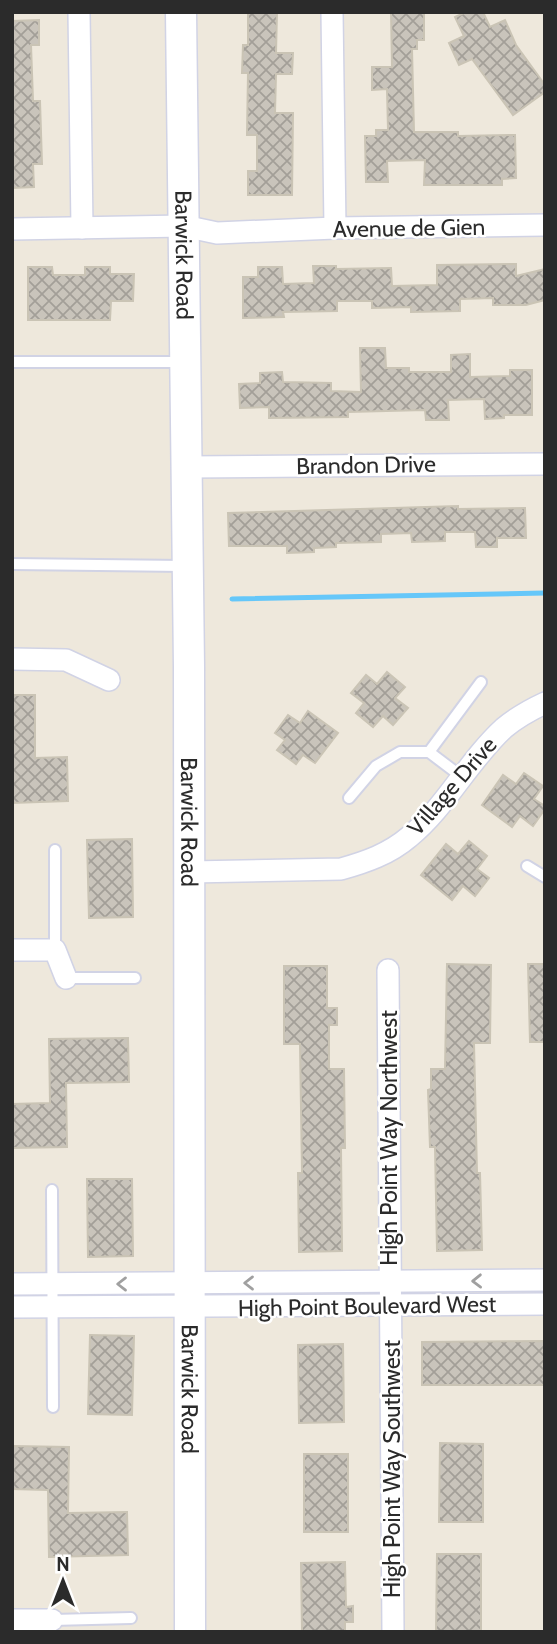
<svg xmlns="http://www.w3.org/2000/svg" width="557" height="1644" viewBox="0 0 557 1644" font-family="Cabin,sans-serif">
  <defs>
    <pattern id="building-cross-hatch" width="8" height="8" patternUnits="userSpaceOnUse" patternTransform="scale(1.75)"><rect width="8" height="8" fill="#c9c4bb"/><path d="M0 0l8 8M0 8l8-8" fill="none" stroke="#a39f98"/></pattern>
  </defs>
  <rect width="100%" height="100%" fill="#eee8dc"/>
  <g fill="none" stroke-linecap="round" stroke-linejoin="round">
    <polyline stroke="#65c7f9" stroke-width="5" points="232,599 545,593"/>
  </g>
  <g fill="url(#building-cross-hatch)" stroke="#cac4b5" stroke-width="2">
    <polygon points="248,12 277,12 276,53 293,53 292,74 276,74 275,113 293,113 292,195 248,195 248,171 257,171 257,135 247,135 248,73 242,73 243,45 248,45"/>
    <polygon points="391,12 424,12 424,40 417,40 417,49 412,49 414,132 458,132 458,136 515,135 516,178 502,179 502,185 424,185 425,160 387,161 388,182 366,182 365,136 376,136 376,130 388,130 387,89 372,90 372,67 392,67"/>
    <polygon points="466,12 483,12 490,27 505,20 516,45 545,85 545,92 513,115 472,59 459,65 449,43 464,36 455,17"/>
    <polygon points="39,20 39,45 31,45 33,101 40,101 42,164 33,164 34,187 12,188 12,21"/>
    <polygon points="516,264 516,276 545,269 545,300 526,305 493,305 493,298 460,299 460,311 411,312 411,307 372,308 372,301 337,301 337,311 283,312 284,317 243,318 243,277 258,277 258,267 282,267 283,284 314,283 313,266 336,266 336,269 391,268 392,286 437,285 437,265"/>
    <polygon points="28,267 52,267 53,275 85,275 85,267 110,267 110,274 134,274 133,301 111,301 110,320 28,320"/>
    <polygon points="360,348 385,348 386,368 409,368 409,372 451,372 451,355 470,354 470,377 510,376 510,370 532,370 532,415 504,415 504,418 485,419 484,399 448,400 449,420 426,420 425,410 348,412 348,417 269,418 269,407 240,408 239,384 260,383 260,373 282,372 283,382 331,383 331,391 361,392"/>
    <polygon points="458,506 458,509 525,508 526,538 497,538 497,547 476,547 475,532 445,532 445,541 412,542 411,533 381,534 381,542 336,543 336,547 314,548 314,552 287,553 287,546 229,546 228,513"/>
    <polygon points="387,672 405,687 395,698 408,708 393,725 383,716 373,727 356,713 364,703 351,693 366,675 377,684"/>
    <polygon points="12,695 35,695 35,758 67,757 68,801 12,803"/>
    <polygon points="308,711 338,733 315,763 303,755 296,764 277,750 285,740 275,733 288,715 300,723"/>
    <polygon points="524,773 543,786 534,799 545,806 545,809 533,826 520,816 512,827 482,805 503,775 516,784"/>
    <polygon points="132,839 133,917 89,918 87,840"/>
    <polygon points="469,841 487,856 477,869 489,878 475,896 463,886 452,900 421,875 446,844 458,854"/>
    <polygon points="447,964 491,965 490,1043 474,1043 477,1173 480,1173 482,1250 437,1251 435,1147 430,1147 428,1090 431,1089 431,1069 445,1069"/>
    <polygon points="528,964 545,964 545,1042 530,1042"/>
    <polygon points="284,966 327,966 327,1008 337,1008 337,1025 329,1025 329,1069 344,1069 345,1148 341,1148 342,1251 299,1252 298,1173 302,1173 300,1044 284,1044"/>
    <polygon points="128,1038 129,1082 66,1083 67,1147 12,1148 12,1104 50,1103 49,1039"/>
    <polygon points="87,1179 132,1179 133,1256 88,1257"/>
    <polygon points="90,1335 134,1336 132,1415 88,1414"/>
    <polygon points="545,1341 545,1385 422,1385 422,1342"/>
    <polygon points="343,1344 344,1422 299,1423 298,1345"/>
    <polygon points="440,1443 483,1444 483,1522 439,1522"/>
    <polygon points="12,1446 69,1447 68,1513 127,1512 128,1555 49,1557 48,1490 12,1489"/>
    <rect x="304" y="1454" width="44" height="78"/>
    <polygon points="437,1554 481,1554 481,1632 436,1632"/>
    <polygon points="345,1562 346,1607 353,1606 353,1622 345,1622 345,1632 302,1632 301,1563"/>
  </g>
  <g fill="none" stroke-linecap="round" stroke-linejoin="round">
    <defs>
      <g id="lane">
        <polyline points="12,362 183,362"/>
        <polyline points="12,564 184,566"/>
        <polyline points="429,752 481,682"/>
        <polyline points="349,798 376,766 400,752 429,752 462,777"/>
        <polyline points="527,866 545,877"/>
        <polyline points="55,950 55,850"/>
        <polyline points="66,978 135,978"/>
        <polyline points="52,1190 53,1407"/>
        <polyline points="52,1620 131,1618"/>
      </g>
      <g id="street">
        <polyline points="79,12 82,228"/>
        <polyline points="332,12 335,228"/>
        <polyline points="12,229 184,226 217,233 335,228 545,225"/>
        <polyline points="188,467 545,464"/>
        <polyline points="12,659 66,660 109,680"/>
        <path d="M190 872 341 869C366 862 389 854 409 837 446 807 468 761 504 728 516 718 530 710 545 703"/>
        <polyline points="12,950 55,950 66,978"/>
        <polyline points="388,970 393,1632"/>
        <polyline points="12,1284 545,1280"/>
        <polyline points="12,1307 545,1304"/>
        <polyline points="12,1620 52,1620"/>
      </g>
      <g id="secondary">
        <path id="s1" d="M181 12 189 667 190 1632"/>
      </g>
    </defs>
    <use href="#lane" stroke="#d1d3e5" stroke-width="14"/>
    <use href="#street" stroke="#d1d3e5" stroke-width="24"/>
    <use href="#secondary" stroke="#d1d3e5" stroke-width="33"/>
    <use href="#lane" stroke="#fff" stroke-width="10"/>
    <use href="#street" stroke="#fff" stroke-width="21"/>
    <use href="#secondary" stroke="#fff" stroke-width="30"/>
  </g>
  <defs><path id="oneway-chevron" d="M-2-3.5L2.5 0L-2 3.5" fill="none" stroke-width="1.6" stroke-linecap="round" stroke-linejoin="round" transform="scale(1.75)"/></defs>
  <g stroke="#a0a0a0">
    <use href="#oneway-chevron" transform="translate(477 1281) rotate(179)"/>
    <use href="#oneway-chevron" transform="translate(249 1283) rotate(180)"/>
    <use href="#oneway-chevron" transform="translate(122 1284) rotate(180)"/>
  </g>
  <g text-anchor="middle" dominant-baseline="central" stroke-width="5" stroke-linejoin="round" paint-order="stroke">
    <g font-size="23" fill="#2b2b2b" stroke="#fff">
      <text transform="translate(409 228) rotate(-1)">Avenue de Gien</text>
      <text stroke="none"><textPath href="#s1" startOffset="243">Barwick Road</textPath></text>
      <text transform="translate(366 465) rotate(-1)">Brandon Drive</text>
      <text transform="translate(452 786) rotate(-49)">Village Drive</text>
      <text stroke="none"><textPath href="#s1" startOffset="810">Barwick Road</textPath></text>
      <text transform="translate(389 1138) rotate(-90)">High Point Way Northwest</text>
      <text transform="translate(367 1306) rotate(-1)">High Point Boulevard West</text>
      <text stroke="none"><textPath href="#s1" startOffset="1377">Barwick Road</textPath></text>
      <text transform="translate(392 1469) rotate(-90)">High Point Way Southwest</text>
    </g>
  </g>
  <rect width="557" height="1644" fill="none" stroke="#2b2b2b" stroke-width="28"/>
  <g transform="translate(63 1581)" stroke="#ffffff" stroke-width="5" paint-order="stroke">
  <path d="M0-5L12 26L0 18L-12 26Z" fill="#2b2b2b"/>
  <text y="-10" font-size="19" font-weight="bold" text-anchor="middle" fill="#2b2b2b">N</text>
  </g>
</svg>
